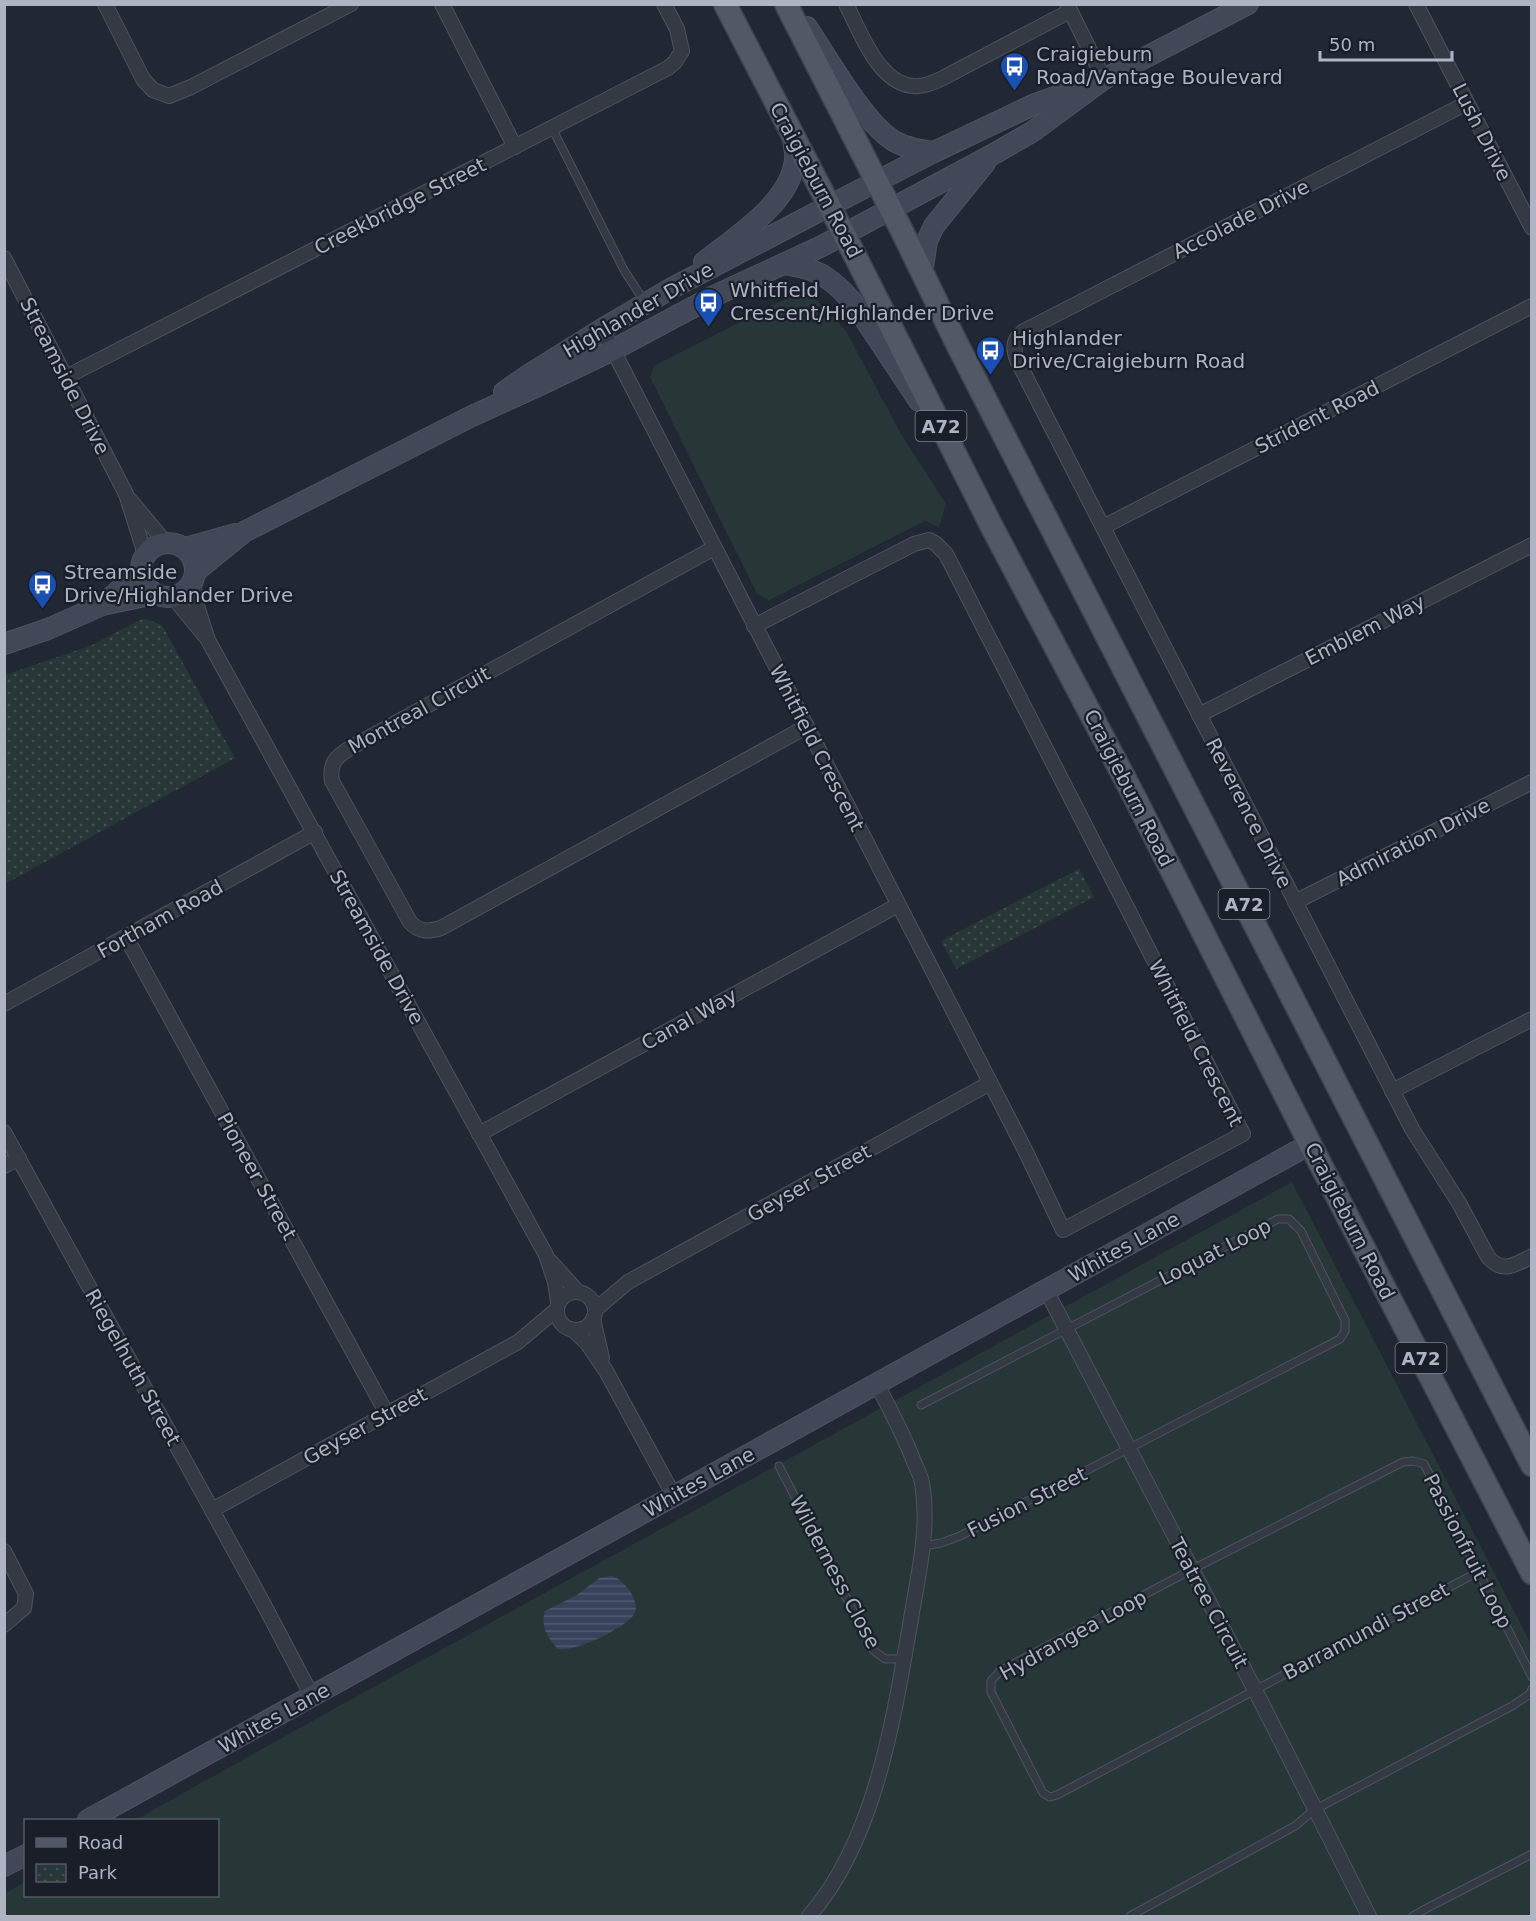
<svg xmlns="http://www.w3.org/2000/svg" width="1536" height="1921" viewBox="0 0 1536 1921" font-family="'DejaVu Sans',sans-serif">
  <defs>
    <pattern id="park-dots" width="8" height="8" patternUnits="userSpaceOnUse" patternTransform="scale(1.5)"><rect width="8" height="8" fill="#273738"/><path d="M2 2h.1M6 6h.1" fill="none" stroke="#445253" stroke-width="1.8" stroke-linecap="round"/></pattern>
    <pattern id="water-rules" width="6" height="5" patternUnits="userSpaceOnUse" patternTransform="scale(1.5)"><rect width="6" height="5" fill="#37435b"/><path d="M0 2.5h6" fill="none" stroke="#515c71"/></pattern>
  </defs>
  <rect width="100%" height="100%" fill="#212733"/>
  <g fill="#273738">
    <polygon points="811,294 846,331 901,434 946,504 939,527 925,521 769,600 757,594 650,377 654,366 791,296"/>
    <polygon points="1292,1182 1531,1644 1531,1916 5,1916 4,1894 25,1882 26,1896 218,1896 218,1820 135,1820 350,1700"/>
  </g>
  <g fill="url(#park-dots)">
    <polygon points="142,619 145,619 162,625 235,758 5,884 5,675 90,646"/>
    <polygon points="1079,869 1094,897 956,969 941,941"/>
  </g>
  <path fill="url(#water-rules)" d="M611 1576C619 1577 624 1584 629 1590 633 1595 638 1605 635 1612 631 1626 574 1653 558 1649 548 1638 540 1626 545 1611L577 1595 599 1578Z"/>
  <g fill="none" stroke-linecap="round" stroke-linejoin="round">
    <defs>
      <g id="lane">
        <polyline points="552,128 624,270 644,301"/>
        <polyline points="921,1405 1278,1219 1289,1219 1301,1231 1345,1320 1345,1331 1340,1339 960,1536 941,1543 923,1546"/>
        <polyline points="779,1466 873,1650 885,1659 904,1659"/>
        <polyline points="1478,1572 1057,1795 1050,1797 1043,1793 991,1692 991,1681 1000,1671 1191,1570 1403,1462 1413,1461 1424,1464 1532,1677"/>
        <polyline points="1130,1916 1295,1826 1314,1810 1512,1706 1530,1694 1532,1689"/>
        <polyline points="1413,1916 1431,1906 1532,1854"/>
      </g>
      <g id="street">
        <polyline points="105,4 143,79 153,90 169,96 191,87 351,4"/>
        <polyline points="442,4 515,147"/>
        <path d="M846 4C860 31 878 83 913 86 923 87 932 83 941 79L1070 11"/>
        <polyline points="1067,4 1104,79"/>
        <polyline points="1416,4 1532,228"/>
        <path d="M1467 103 1024 331C1013 338 1013 349 1017 360L1412 1129 1459 1203 1488 1257C1503 1274 1515 1265 1532 1256"/>
        <polyline points="4,258 126,494 145,554"/>
        <polyline points="602,329 613,350 1026,1152 1063,1230 1243,1134 946,554 935,543 929,540 914,544 754,626"/>
        <polyline points="66,377 668,68 675,62 682,51 677,29 664,4"/>
        <polyline points="131,501 165,542"/>
        <polyline points="1103,527 1532,306"/>
        <path d="M714 548 350 748C336 757 329 763 332 781L410 922C419 932 428 932 441 928L806 727"/>
        <polyline points="193,580 197,606 208,640 546,1255 555,1282 558,1302"/>
        <polyline points="173,597 205,636"/>
        <polyline points="1199,715 1532,545"/>
        <polyline points="1295,902 1532,782"/>
        <polyline points="126,937 387,1414"/>
        <polyline points="4,1004 315,832"/>
        <polyline points="1392,1091 1532,1019"/>
        <polyline points="4,1132 262,1601 312,1696"/>
        <polyline points="479,1134 898,905"/>
        <polyline points="4,1166 19,1158"/>
        <polyline points="551,1262 578,1292"/>
        <polyline points="1046,1290 1255,1690 1369,1916"/>
        <circle cx="576" cy="1311" r="19"/>
        <polyline points="595,1310 628,1282 990,1083"/>
        <polyline points="593,1319 602,1358"/>
        <polyline points="573,1330 587,1343 606,1371 674,1496"/>
        <polyline points="212,1510 518,1342 556,1310"/>
        <polyline points="4,1551 26,1594 24,1608 4,1625"/>
        <path d="M809 1916C876 1840 894 1716 911 1619 918 1574 930 1529 922 1483 921 1476 917 1469 914 1462 904 1435 890 1410 877 1384"/>
      </g>
      <g id="secondary">
        <path d="M807 27C827 57 864 123 894 141 906 148 920 150 934 152"/>
        <path d="M704 262C735 237 790 204 795 160 796 153 793 144 793 137"/>
        <path d="M784 264C800 267 815 269 828 279 850 294 863 317 878 339 892 360 906 381 919 401"/>
        <polyline points="922,273 927,241 934,226 985,163"/>
        <polyline points="504,392 530,374 602,329 672,288 829,206 934,152 1035,104 1104,79 1248,4"/>
        <circle cx="168" cy="570" r="27"/>
        <polyline points="185,548 235,534"/>
        <polyline points="195,572 244,532 470,417 538,386 613,350 714,296 822,246 990,156 1032,132 1104,79"/>
        <polyline points="102,605 140,572"/>
        <polyline points="4,644 48,629 102,605 155,594"/>
        <polyline points="88,1820 1310,1144"/>
        <polyline points="4,1866 26,1855"/>
      </g>
      <g id="primary">
        <polyline points="725,4 844,234 993,529 1133,794 1310,1144 1532,1573"/>
        <polyline points="786,4 902,231 957,344 1532,1465"/>
      </g>
    </defs>
    <use href="#lane" stroke="#4e545f" stroke-width="9"/>
    <use href="#street" stroke="#4e545f" stroke-width="16"/>
    <use href="#secondary" stroke="#4e545f" stroke-width="22"/>
    <use href="#primary" stroke="#3d424e" stroke-width="25"/>
    <use href="#lane" stroke="#343944" stroke-width="7"/>
    <use href="#street" stroke="#343944" stroke-width="14"/>
    <use href="#secondary" stroke="#424857" stroke-width="20"/>
    <use href="#primary" stroke="#525864" stroke-width="22"/>
  </g>
  <defs>
    <symbol id="bus-pin" viewBox="-11 -11 22 30"><path d="M0 17L-7.5 6A9.5 9.5 0 1 1 7.5 6Z" fill="#1a4fb4" stroke="#191e28"/><path d="M-5-6H5V4H4V6H2V4H-2V6H-4V4H-5ZM-3.5-4V0h7V-4ZM-3.5 1.2v1.5H-2V1.2ZM2 1.2v1.5H3.5V1.2Z" fill="#fff"/></symbol>
  </defs>
  <g fill-rule="evenodd">
    <use href="#bus-pin" x="998" y="50" width="33" height="45"/>
    <use href="#bus-pin" x="692" y="286" width="33" height="45"/>
    <use href="#bus-pin" x="974" y="334" width="33" height="45"/>
    <use href="#bus-pin" x="26" y="568" width="33" height="45"/>
  </g>
  <g text-anchor="middle" dominant-baseline="central" stroke-width="4.5" stroke-linejoin="round" paint-order="stroke">
    <g fill="#191e28" stroke="#818793" stroke-width="1.5">
      <rect x="915.5" y="411" width="51" height="30" rx="4.5"/>
      <rect x="1218.5" y="889" width="51" height="30" rx="4.5"/>
      <rect x="1395.5" y="1343" width="51" height="30" rx="4.5"/>
    </g>
    <g font-size="18" font-weight="bold" fill="#aeb4c1">
      <text x="941" y="426">A72</text>
      <text x="1244" y="904">A72</text>
      <text x="1421" y="1358">A72</text>
    </g>
    <g font-size="20" fill="#aeb4c1" stroke="#191e28" text-anchor="start">
      <text x="1036" y="54">Craigieburn<tspan x="1036" dy="23">Road/Vantage Boulevard</tspan></text>
      <text x="730" y="290">Whitfield<tspan x="730" dy="23">Crescent/Highlander Drive</tspan></text>
      <text x="1012" y="338">Highlander<tspan x="1012" dy="23">Drive/Craigieburn Road</tspan></text>
      <text x="64" y="572">Streamside<tspan x="64" dy="23">Drive/Highlander Drive</tspan></text>
    </g>
    <g font-size="20" fill="#aeb4c1" stroke="#191e28">
      <text transform="translate(1482 132) rotate(63)">Lush Drive</text>
      <text transform="translate(816 180) rotate(62)">Craigieburn Road</text>
      <text transform="translate(400 206) rotate(-27)">Creekbridge Street</text>
      <text transform="translate(1241 219) rotate(-27)">Accolade Drive</text>
      <text transform="translate(638 310) rotate(-30)">Highlander Drive</text>
      <text transform="translate(65 376) rotate(63)">Streamside Drive</text>
      <text transform="translate(1317 417) rotate(-27)">Strident Road</text>
      <text transform="translate(1365 630) rotate(-27)">Emblem Way</text>
      <text transform="translate(419 710) rotate(-29)">Montreal Circuit</text>
      <text transform="translate(817 748) rotate(63)">Whitfield Crescent</text>
      <text transform="translate(1129 788) rotate(63)">Craigieburn Road</text>
      <text transform="translate(1249 813) rotate(63)">Reverence Drive</text>
      <text transform="translate(1413 842) rotate(-27)">Admiration Drive</text>
      <text transform="translate(160 919) rotate(-29)">Fortham Road</text>
      <text transform="translate(377 947) rotate(61)">Streamside Drive</text>
      <text transform="translate(689 1019) rotate(-29)">Canal Way</text>
      <text transform="translate(1196 1043) rotate(63)">Whitfield Crescent</text>
      <text transform="translate(257 1176) rotate(61)">Pioneer Street</text>
      <text transform="translate(809 1183) rotate(-29)">Geyser Street</text>
      <text transform="translate(1350 1221) rotate(63)">Craigieburn Road</text>
      <text transform="translate(1124 1247) rotate(-29)">Whites Lane</text>
      <text transform="translate(1215 1252) rotate(-27)">Loquat Loop</text>
      <text transform="translate(133 1367) rotate(61)">Riegelhuth Street</text>
      <text transform="translate(365 1426) rotate(-29)">Geyser Street</text>
      <text transform="translate(699 1482) rotate(-29)">Whites Lane</text>
      <text transform="translate(1027 1502) rotate(-27)">Fusion Street</text>
      <text transform="translate(1468 1551) rotate(63)">Passionfruit Loop</text>
      <text transform="translate(835 1572) rotate(62)">Wilderness Close</text>
      <text transform="translate(1209 1603) rotate(62)">Teatree Circuit</text>
      <text transform="translate(1366 1631) rotate(-28)">Barramundi Street</text>
      <text transform="translate(1073 1635) rotate(-29)">Hydrangea Loop</text>
      <text transform="translate(274 1718) rotate(-29)">Whites Lane</text>
    </g>
  </g>
  <rect width="1536" height="1921" fill="none" stroke="#aeb4c1" stroke-width="12"/>
  <rect x="24" y="1819" width="195" height="78" fill="#191e28" stroke="#555a65" stroke-width="1.5"/>
  <rect x="36" y="1838" width="30" height="9" fill="#525864" stroke="#555a65" stroke-width="1.5"/>
  <text x="78" y="1849" font-size="18" fill="#aeb4c1">Road</text>
  <rect x="36" y="1864" width="30" height="18" fill="url(#park-dots)" stroke="#555a65" stroke-width="1.5"/>
  <text x="78" y="1879" font-size="18" fill="#aeb4c1">Park</text>
  <path d="M1320 51v9h132v-9" fill="none" stroke="#aeb4c1" stroke-width="3"/>
  <text x="1329" y="51" font-size="18" fill="#aeb4c1" stroke="#191e28" stroke-width="4.5" paint-order="stroke">50 m</text>
</svg>
